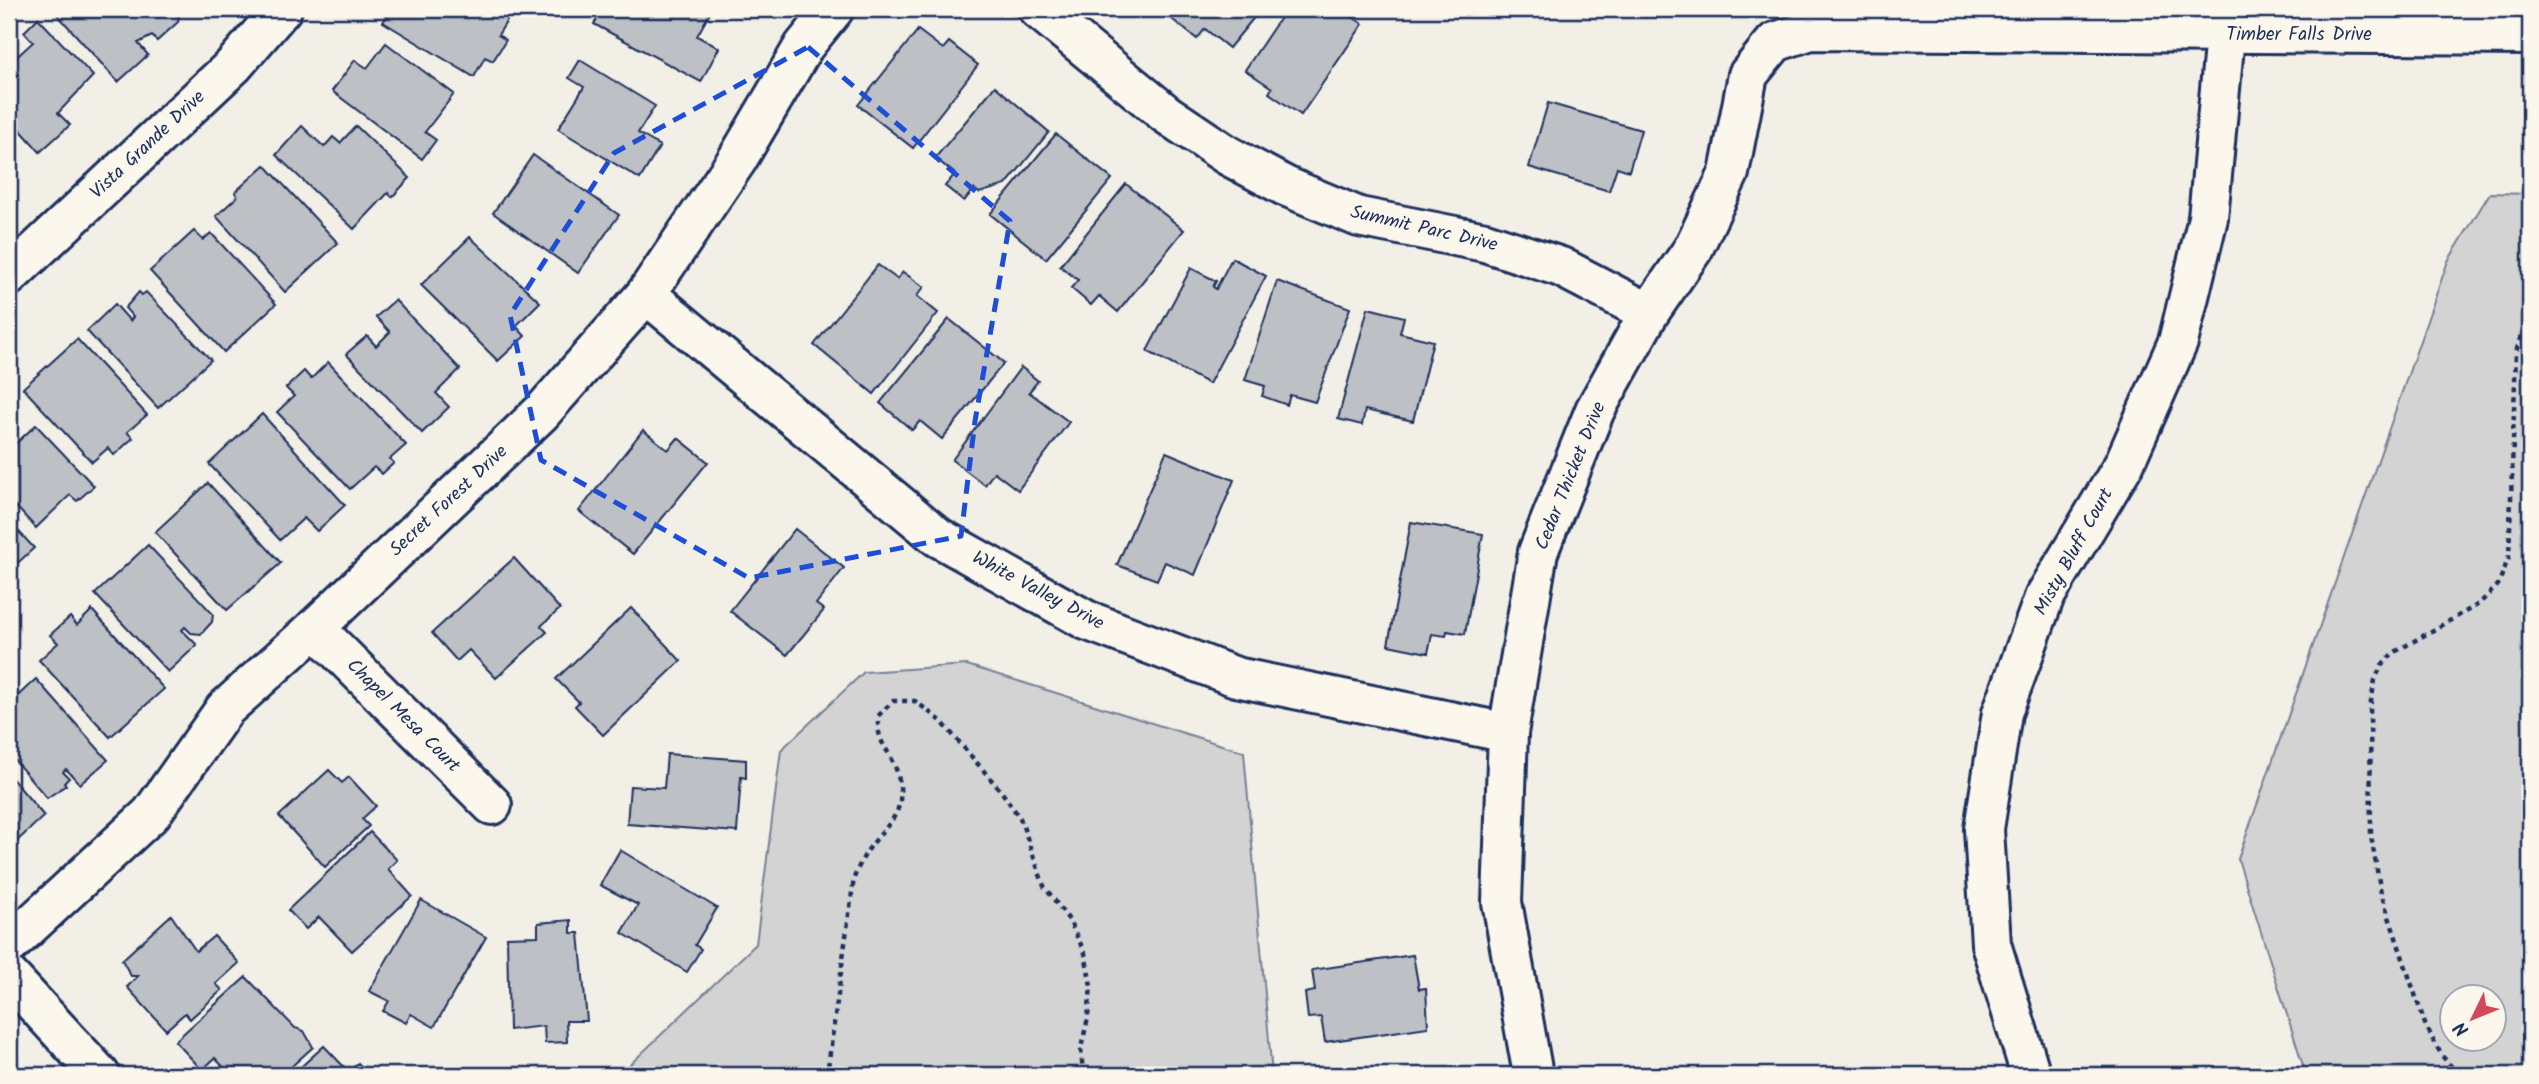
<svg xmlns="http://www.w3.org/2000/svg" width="2539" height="1084" viewBox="0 0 2539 1084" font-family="Kalam,sans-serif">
  <rect width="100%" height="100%" fill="#f2efe6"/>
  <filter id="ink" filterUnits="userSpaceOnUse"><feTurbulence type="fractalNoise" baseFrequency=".0143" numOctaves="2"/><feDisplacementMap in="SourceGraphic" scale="14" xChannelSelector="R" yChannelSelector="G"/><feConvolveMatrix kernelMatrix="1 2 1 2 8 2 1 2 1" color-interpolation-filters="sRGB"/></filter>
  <g filter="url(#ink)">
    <g fill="#d2d3d2" stroke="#768198" stroke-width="2" fill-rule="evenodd">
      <path d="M2490 193 2530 194V1075H2306L2238 859 2448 261ZM2452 996H2494V1038H2452Z"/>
      <polygon points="967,665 1244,752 1272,1075 619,1075 756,944 781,750 864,672"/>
    </g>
    <g fill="#bdc0c4" stroke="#1b2f5e" stroke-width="2">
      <polygon points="58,9 172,9 179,16 178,22 157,41 152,36 138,43 148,55 118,82 55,12"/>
      <polygon points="392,9 502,9 511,14 498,35 506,40 493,61 485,57 474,77 383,22"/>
      <polygon points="603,9 712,9 697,36 719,48 701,82 594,24"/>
      <polygon points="1166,9 1261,9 1229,48 1205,29 1197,39 1163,12"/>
      <polygon points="1286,9 1340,9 1363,24 1301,115 1269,93 1272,88 1245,70"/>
      <polygon points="38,18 93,76 58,113 70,125 40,152 9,117 9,64 33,42 24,32"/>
      <polygon points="918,30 943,49 949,42 978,65 913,148 858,105"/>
      <polygon points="386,43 454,94 425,132 436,140 422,159 332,91 355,60 367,68"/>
      <polygon points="580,60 655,106 638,133 660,146 640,179 558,129 584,87 569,78"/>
      <polygon points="995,86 1049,132 1006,185 979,193 974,189 964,201 945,186 955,174 935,158"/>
      <polygon points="1548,103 1641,130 1629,171 1617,167 1609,191 1529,167"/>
      <polygon points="302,126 324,147 333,137 340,143 356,126 410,178 392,197 388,193 354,229 276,155"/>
      <polygon points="1056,134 1112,179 1046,259 990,214"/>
      <polygon points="9,139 18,150 12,155 19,163 9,172"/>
      <polygon points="533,155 619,215 578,273 493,213"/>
      <polygon points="265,165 338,243 285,292 216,216 237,197 235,192"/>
      <polygon points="1126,184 1184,230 1118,312 1099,296 1091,305 1071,288 1078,280 1060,266"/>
      <polygon points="194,231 203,240 211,233 276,304 224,352 150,271"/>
      <polygon points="470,237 540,302 516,326 525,336 498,361 421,285"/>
      <polygon points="1232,258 1266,276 1209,384 1147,351 1191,268 1216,281 1213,287 1216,289"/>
      <polygon points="878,265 897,279 903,272 924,287 917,296 938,313 874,394 814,345"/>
      <polygon points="1277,281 1350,308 1315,402 1290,395 1287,405 1262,396 1265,386 1245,380"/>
      <polygon points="139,292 142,295 146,292 211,360 158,408 87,331 115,304 130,321 133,317 125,308"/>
      <polygon points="395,300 460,369 436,393 449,407 422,433 346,354 367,336 376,346 390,332 376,317"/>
      <polygon points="1368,308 1404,317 1400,333 1433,341 1413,421 1365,410 1362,425 1338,419"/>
      <polygon points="949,319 1004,363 942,439 920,421 912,430 880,403"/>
      <polygon points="77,339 147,415 127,432 133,438 114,455 108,448 92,462 23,388"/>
      <polygon points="328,362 406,445 390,459 394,463 382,474 374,467 350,489 277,412 294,396 286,388 304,371 311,379"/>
      <polygon points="1021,367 1038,381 1029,392 1069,422 1018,490 994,472 985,485 952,460"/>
      <polygon points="262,414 345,505 317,531 304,518 280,540 209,464"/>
      <polygon points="36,425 94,486 77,501 70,495 36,528 9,499 9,442 13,446"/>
      <polygon points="643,430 668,450 678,438 708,462 633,554 579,511"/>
      <polygon points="1166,452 1234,480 1195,575 1165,562 1157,580 1117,565"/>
      <polygon points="208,483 281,563 227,610 155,532"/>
      <polygon points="9,521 34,548 9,571"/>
      <polygon points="1411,522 1483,534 1465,634 1447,631 1446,636 1432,634 1428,653 1388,645"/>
      <polygon points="795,529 844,568 816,604 824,610 787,655 730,611"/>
      <polygon points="148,545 213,614 212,622 201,634 191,633 185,627 182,630 197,645 168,672 95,594"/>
      <polygon points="514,558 560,609 541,626 547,632 496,678 469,650 457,661 432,633"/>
      <polygon points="631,608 681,661 603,735 575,706 579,702 556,679"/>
      <polygon points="92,610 164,689 110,737 39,660 58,643 50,635 70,617 77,625"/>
      <polygon points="36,679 108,760 80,784 66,769 63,772 69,778 64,783 66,785 47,798 9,754 9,704"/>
      <polygon points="667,754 746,760 746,778 741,777 737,832 627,824 630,786 664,788"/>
      <polygon points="329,770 342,783 349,777 376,806 362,819 369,826 325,867 279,816"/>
      <polygon points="9,775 44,816 16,842 9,834"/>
      <polygon points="370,832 397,860 388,869 412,896 352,951 319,917 306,929 288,910"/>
      <polygon points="620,850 717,908 695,945 701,949 687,972 622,933 638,905 600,885"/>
      <polygon points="421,900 486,937 434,1027 411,1014 406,1023 383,1011 389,1001 369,991"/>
      <polygon points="171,915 196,951 214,936 239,963 216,984 222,990 190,1019 185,1013 166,1030 127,987 138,976 131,976 122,960"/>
      <polygon points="571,920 571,933 579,933 587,1021 566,1021 567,1042 545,1043 544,1026 509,1030 507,937 538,936 538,923"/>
      <polygon points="1413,955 1419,989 1426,988 1428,1027 1325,1042 1321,1017 1308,1018 1305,993 1315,991 1312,970"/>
      <polygon points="246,977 295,1028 304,1031 313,1047 282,1075 244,1075 234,1067 228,1072 215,1058 202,1070 175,1041"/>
      <polygon points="324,1046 349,1072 358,1063 369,1075 292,1075"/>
    </g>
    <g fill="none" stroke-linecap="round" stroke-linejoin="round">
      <defs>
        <g id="minor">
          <polyline points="1038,9 1166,114 1227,155 1285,186 1359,217 1485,242 1561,267 1649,313"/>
          <polyline points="9,276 234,65 282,9"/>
          <polyline points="646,294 938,537 1086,620 1236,677 1508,733"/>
          <polyline points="315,628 492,805"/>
          <polyline points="9,945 151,814 225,709 315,628 541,413 646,294 737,160 804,46 834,9"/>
          <polyline points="9,976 100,1075"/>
          <polyline points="1533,1075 1502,902 1508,733 1538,552 1595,410 1649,313 1693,249 1729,173 1748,75 1775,42 1811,30 2530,35"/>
          <polyline points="2031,1075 1991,944 1984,829 2002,713 2044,598 2124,464 2178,342 2208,218 2225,35"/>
        </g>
      </defs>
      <use href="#minor" stroke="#1b2f5e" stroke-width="44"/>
      <g stroke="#1b2f5e" stroke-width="4.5" stroke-dasharray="5 5" stroke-linecap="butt">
        <path d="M824 1075 828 1067 854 878C857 870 861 861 866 853 887 821 909 816 897 772 889 746 877 747 878 716L893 701H915L941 721 1001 791 1020 818 1044 886 1069 920 1085 953 1091 986 1088 1018 1081 1048 1083 1075"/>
        <polyline points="2459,1075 2442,1056 2425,1024 2381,893 2371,836 2370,707 2375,680 2381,666 2393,653 2479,604 2498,585 2509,557 2516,352 2523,330 2530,319"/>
      </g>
      <use href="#minor" stroke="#fbf7ec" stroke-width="38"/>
    </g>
  </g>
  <path fill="none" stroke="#1d4ed8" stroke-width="5" stroke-dasharray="14 9" stroke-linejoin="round" d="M808 47 1010 221 975 421 961 536 749 578 541 460 510 315 614 153Z"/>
  <g text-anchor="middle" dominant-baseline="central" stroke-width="6" stroke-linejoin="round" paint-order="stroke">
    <g font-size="19" fill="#1b2f5e" stroke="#fbf7ec">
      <text x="2299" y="35">Timber Falls Drive</text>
      <text transform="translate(148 145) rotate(-43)">Vista Grande Drive</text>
      <text transform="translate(1424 229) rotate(13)">Summit Parc Drive</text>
      <text transform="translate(1571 476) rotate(-68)">Cedar Thicket Drive</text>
      <text transform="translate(449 501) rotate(-43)">Secret Forest Drive</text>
      <text transform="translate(2074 552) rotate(-61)">Misty Bluff Court</text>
      <text transform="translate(1038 591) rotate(28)">White Valley Drive</text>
      <text transform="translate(403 716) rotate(45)">Chapel Mesa Court</text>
    </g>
  </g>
  <rect width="2539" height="1084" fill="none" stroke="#fbf7ec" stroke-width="35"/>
  <rect x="18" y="18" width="2504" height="1049" fill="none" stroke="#1b2f5e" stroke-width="2.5" filter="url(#ink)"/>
  <g transform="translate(2473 1018) rotate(227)"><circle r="33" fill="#fbf7ec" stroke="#a1a7b3" stroke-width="2"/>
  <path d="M0-5L12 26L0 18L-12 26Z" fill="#d1495b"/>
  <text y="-10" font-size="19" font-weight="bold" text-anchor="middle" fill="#1b2f5e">N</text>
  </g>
</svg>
